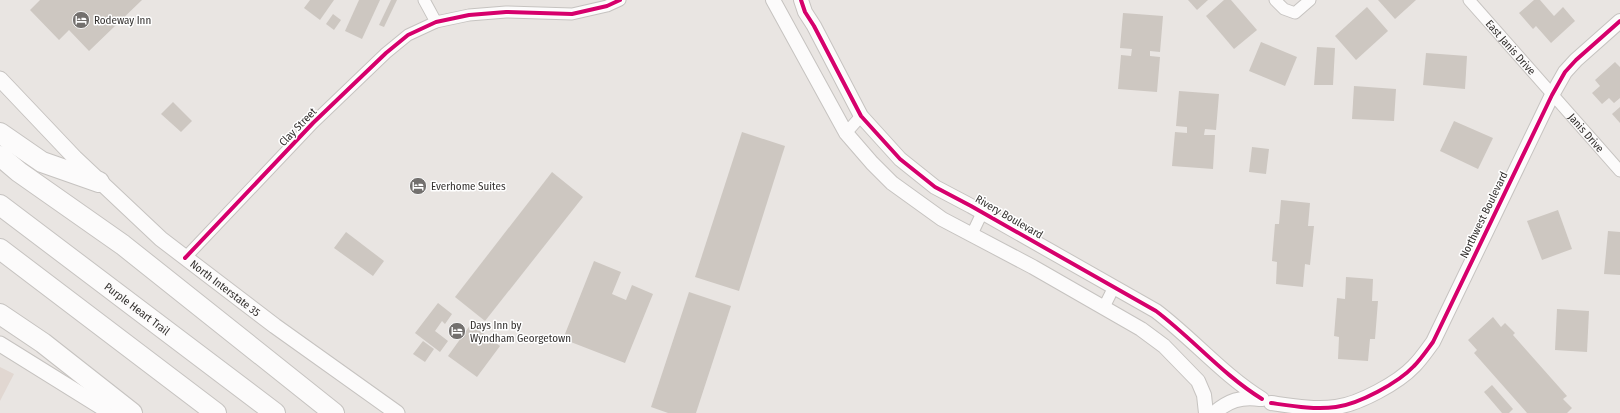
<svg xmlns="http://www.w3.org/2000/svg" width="1620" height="413" viewBox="0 0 1620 413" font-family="'Fira Sans Condensed',sans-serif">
  <rect width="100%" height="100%" fill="#e9e5e2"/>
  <polygon fill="#e1d7d1" points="0,367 14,374 0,401"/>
  <g fill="#cdc7c1">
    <polygon points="40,0 142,0 89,51 69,30 59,40 30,10"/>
    <polygon points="310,0 334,0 320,20 304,8"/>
    <polygon points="359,0 380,0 362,39 345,31"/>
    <polygon points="391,0 397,0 384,27 379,25"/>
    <polygon points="1188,0 1208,0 1197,10"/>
    <polygon points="1224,0 1231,0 1257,30 1234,49 1206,16"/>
    <polygon points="1378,0 1416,0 1395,19"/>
    <polygon points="1534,0 1540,0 1554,16 1563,7 1575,21 1551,43 1536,26 1533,29 1519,13"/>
    <polygon points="1367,7 1388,31 1356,60 1335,36"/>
    <polygon points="1123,13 1163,16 1160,52 1150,51 1150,56 1160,57 1157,92 1118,89 1121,55 1131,56 1132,49 1120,48"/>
    <polygon points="333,14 341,20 334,30 326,24"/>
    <polygon points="1261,42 1297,57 1285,86 1249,71"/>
    <polygon points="1317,47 1335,48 1333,85 1314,85"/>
    <polygon points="1426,53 1467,56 1465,89 1423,85"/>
    <polygon points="1615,62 1620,67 1620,98 1614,103 1609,98 1602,104 1592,93 1600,86 1595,80"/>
    <polygon points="1354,86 1396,89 1394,121 1352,119"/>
    <polygon points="1179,91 1219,94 1216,130 1205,129 1204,135 1215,135 1213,169 1172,166 1175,132 1187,133 1187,127 1176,126"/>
    <polygon points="173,102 192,121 181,132 161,114"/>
    <polygon points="1620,107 1620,123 1612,114"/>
    <polygon points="1454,121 1493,138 1478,169 1440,151"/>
    <polygon points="742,132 785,146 739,291 695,277"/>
    <polygon points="1252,147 1269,149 1266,174 1249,172"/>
    <polygon points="552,172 583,197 485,321 455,297"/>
    <polygon points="1281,200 1310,203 1308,226 1314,226 1310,265 1305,264 1303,287 1276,284 1277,262 1272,261 1275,224 1279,224"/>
    <polygon points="1558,210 1572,249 1542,260 1527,221"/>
    <polygon points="1608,231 1620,232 1620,275 1604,274"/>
    <polygon points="346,232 384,261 373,276 334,248"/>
    <polygon points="594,261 621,272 612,294 626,300 632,285 653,294 625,363 563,339"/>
    <polygon points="1346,277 1373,279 1372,301 1378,301 1375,339 1370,339 1368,361 1338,359 1339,337 1334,336 1337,298 1345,299"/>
    <polygon points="689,292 731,306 696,413 668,413 651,407"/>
    <polygon points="438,303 452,314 445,324 442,321 435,331 448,341 440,352 415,333"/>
    <polygon points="1557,309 1589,311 1587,352 1555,350"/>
    <polygon points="1493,317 1501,327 1505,323 1515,333 1513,335 1567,396 1563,399 1572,408 1567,413 1527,413 1474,353 1477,350 1468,340"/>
    <polygon points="471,324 500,346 477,377 448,356"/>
    <polygon points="423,341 434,349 425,362 413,354"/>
    <polygon points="1492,385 1513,409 1509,413 1502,413 1484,392"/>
  </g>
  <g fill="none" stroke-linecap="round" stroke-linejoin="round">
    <defs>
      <g id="minor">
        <polyline points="424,0 436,22"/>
        <polyline points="1275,0 1284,9 1295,13 1310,0"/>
        <path id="s1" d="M1469 0 1620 171"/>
        <polyline points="846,133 861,116"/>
        <polyline points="972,234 982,213"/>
        <polyline points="185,258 313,123 386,53 408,35 436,22 469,15 506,12 572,14 607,6 620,0"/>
        <polyline points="1104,307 1114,287"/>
      </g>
      <g id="tertiary">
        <polyline points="773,0 846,133 872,163 892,183 942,219 1033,267 1141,329 1164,346 1198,381 1204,395 1206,413"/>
        <path d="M801 0 805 12 814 26 861 116 900 159 935 187 971 206 1156 311C1193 339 1223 375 1262 399"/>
        <path d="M1271 403C1292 406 1315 410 1336 407 1359 404 1398 383 1414 366 1421 359 1427 350 1433 342L1552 95 1565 72 1576 60 1620 21"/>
        <path d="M1214 413C1228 401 1241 396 1260 399"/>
      </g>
      <g id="secondary">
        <path id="s2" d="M0 79 75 158 161 239 275 326 397 413"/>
        <polyline points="0,344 111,413"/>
      </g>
      <g id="motorway">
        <polyline points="0,133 42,162 99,182"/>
        <polyline points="0,156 19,172 123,245 334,413"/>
        <path id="s3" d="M0 205 275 413"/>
        <polyline points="0,249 216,413"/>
        <polyline points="0,314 43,343 132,413"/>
      </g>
    </defs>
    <use href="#minor" stroke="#c6c3c0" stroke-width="13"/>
    <use href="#tertiary" stroke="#c6c3c0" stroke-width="16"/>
    <use href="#secondary" stroke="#c6c3c0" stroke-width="17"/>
    <use href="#motorway" stroke="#c6c3c0" stroke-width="22"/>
    <use href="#minor" stroke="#fcfbfb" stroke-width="11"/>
    <use href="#tertiary" stroke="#fcfbfb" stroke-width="14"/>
    <use href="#secondary" stroke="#fcfbfb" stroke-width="15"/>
    <use href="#motorway" stroke="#fcfbfb" stroke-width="20"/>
    <defs>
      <g id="cycleway">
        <path d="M801 0 805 12 814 26 861 116 900 159 935 187 971 206 1156 311C1193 339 1223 375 1262 399"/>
        <polyline points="185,258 313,123 386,53 408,35 436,22 469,15 506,12 572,14 607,6 620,0"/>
        <path d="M1271 403C1292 406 1315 410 1336 407 1359 404 1398 383 1414 366 1421 359 1427 350 1433 342L1552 95 1565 72 1576 60 1620 21"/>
      </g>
    </defs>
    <use href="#cycleway" stroke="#fff" stroke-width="6"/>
    <use href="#cycleway" stroke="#d6006c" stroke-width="4"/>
  </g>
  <defs>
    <symbol id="hotel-disc" viewBox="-11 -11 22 22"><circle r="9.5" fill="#73706e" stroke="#fff"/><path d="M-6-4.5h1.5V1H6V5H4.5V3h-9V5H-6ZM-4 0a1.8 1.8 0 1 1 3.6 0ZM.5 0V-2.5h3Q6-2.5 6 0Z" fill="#fff"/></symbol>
  </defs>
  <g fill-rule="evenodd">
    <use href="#hotel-disc" x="71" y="10" width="20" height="20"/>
    <use href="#hotel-disc" x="408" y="176" width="20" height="20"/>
    <use href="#hotel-disc" x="447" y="321" width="20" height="20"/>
  </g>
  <g text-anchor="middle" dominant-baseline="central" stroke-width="3" stroke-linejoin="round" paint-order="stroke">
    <g font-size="11" fill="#34312f" stroke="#fff" text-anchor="start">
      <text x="94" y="20">Rodeway Inn</text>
      <text x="431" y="186">Everhome Suites</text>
      <text x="470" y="325">Days Inn by<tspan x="470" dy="13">Wyndham Georgetown</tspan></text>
    </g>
    <g font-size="11" fill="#34312f" stroke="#fff">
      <text stroke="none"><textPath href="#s1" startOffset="63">East Janis Drive</textPath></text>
      <text transform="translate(298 127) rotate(-46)">Clay Street</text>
      <text stroke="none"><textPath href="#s1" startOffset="177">Janis Drive</textPath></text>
      <text transform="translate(1484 215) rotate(-64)">Northwest Boulevard</text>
      <text transform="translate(1009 217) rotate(30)">Rivery Boulevard</text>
      <text stroke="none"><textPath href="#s2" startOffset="308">North Interstate 35</textPath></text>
      <text stroke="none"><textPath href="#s3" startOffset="172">Purple Heart Trail</textPath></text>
    </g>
  </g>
</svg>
